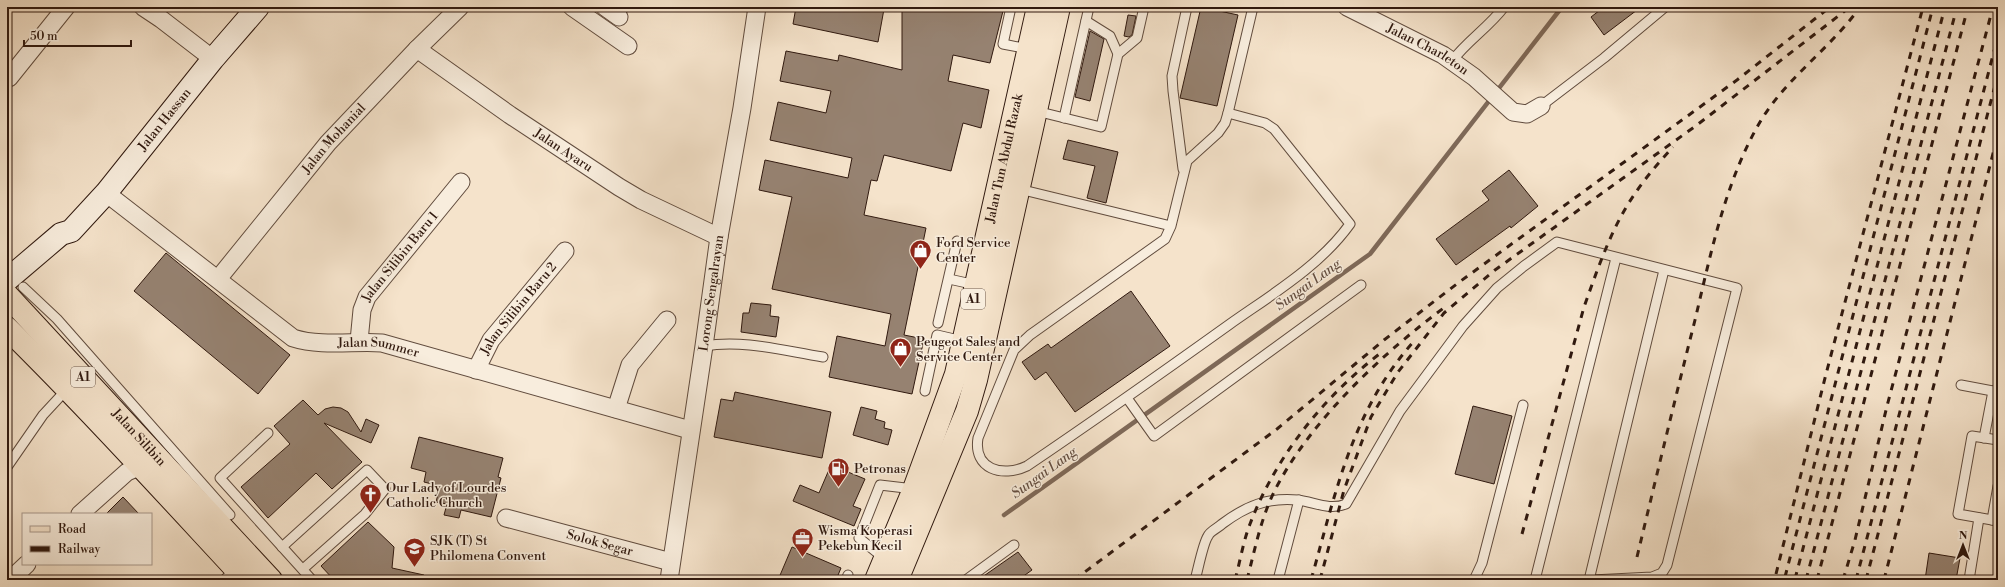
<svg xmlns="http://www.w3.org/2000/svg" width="2005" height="587" viewBox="0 0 2005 587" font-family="'Libre Bodoni',serif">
  <rect width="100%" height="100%" fill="#f5e3cb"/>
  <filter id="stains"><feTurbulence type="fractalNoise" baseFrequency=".005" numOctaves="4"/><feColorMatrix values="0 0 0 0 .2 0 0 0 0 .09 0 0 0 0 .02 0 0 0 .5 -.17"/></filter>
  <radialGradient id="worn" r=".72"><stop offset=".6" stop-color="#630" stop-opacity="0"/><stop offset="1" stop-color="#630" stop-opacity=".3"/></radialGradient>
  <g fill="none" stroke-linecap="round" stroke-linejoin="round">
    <polyline stroke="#7e6959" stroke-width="4.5" points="1004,515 1370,254 1562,7"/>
  </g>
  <g fill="#968271" stroke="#30190f">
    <polygon points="796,7 874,7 884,9 878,42 793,24"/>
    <polygon points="902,7 1004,7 990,63 953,55 948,81 989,90 981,128 963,123 951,171 884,155 877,181 871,180 864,215 926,228 904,335 924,339 912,394 829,377 837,336 885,346 891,314 772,289 792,197 759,190 765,160 848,178 852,158 770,140 778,102 826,113 831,91 780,81 786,51 838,61 839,55 902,70"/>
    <polygon points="1201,7 1238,15 1217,106 1180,98"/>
    <polygon points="1604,7 1641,7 1604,35 1591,17"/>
    <polygon points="1128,15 1136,16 1132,35 1129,37 1124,36"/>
    <polygon points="1090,31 1104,39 1090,101 1075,97"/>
    <polygon points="1068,140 1118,152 1106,203 1087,198 1095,166 1063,159"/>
    <polygon points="1509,170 1538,206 1511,228 1510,226 1456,265 1436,239 1489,200 1482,191"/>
    <polygon points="166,253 290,355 258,394 134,291"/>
    <polygon points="1131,291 1170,346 1075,412 1046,372 1035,380 1022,362 1048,344 1051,348"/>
    <polygon points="751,303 771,305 770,316 779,317 776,337 741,332 743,313 749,313"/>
    <polygon points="735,392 831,412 822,458 714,437 721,399 733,401"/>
    <polygon points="303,400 318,415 325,409 333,407 341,408 348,412 361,432 366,419 379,425 371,443 324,423 362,462 332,489 316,473 268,518 241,487 290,444 274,426"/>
    <polygon points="1473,406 1512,416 1494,484 1455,474"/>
    <polygon points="861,407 877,411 875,419 885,422 884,428 892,430 888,445 853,435"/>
    <polygon points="419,437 503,458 498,477 501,478 491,517 461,510 459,518 444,515 447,504 436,502 440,486 424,482 426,472 411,468"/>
    <polygon points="831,465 865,479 853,506 861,509 854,526 793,501 800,485 819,493"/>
    <polygon points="123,497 139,514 106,514"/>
    <polygon points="368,522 394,547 392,568 424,575 424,580 334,580 321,566"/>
    <polygon points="792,547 841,568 836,580 778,580"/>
    <polygon points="1018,552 1032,570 1018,580 978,580"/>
    <polygon points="1929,553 1960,558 1956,580 1925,580"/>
  </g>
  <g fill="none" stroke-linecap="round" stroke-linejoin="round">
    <defs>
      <g id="lane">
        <polyline points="1011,7 1003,44 1028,49"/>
        <polyline points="1086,21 1110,36 1118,54"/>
        <path d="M1452 61C1467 41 1489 27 1504 7"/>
        <polyline points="1541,106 1604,58 1665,7"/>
        <polyline points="1036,111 1101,127 1118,54 1137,38 1144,7"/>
        <polyline points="1228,113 1253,7"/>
        <polyline points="1064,118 1089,7"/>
        <polyline points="1183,169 1173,91 1172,76 1187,7"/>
        <path d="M1019 189 1171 226 1187 161 1218 133 1225 123 1228 113 1265 123 1274 129 1350 224C1320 266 1271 295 1230 324 1163 372 1095 420 1027 466 1002 478 973 469 978 438L1014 350 1030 335 1165 239 1171 226"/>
        <polyline points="949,279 976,285"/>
        <polyline points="23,287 57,319 230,515"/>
        <polyline points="938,323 957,241"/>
        <path d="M704 346C743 339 784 351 823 357"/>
        <polyline points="1961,385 1998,392"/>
        <polyline points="925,391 937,335 963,341"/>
        <polyline points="1127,398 1154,436 1361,285"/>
        <polyline points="268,433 220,478 312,580"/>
        <polyline points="1984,438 1993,391"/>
        <polyline points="1998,440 1972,436 1958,514 1998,521"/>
        <polyline points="7,467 43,415 68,388"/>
        <polyline points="1992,520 1998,486"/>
        <polyline points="282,547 367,470 385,489 365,514 303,569"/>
        <polyline points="885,559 859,538 880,485 914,489"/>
        <polyline points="224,580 236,569"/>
        <polyline points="846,580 848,575"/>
        <polyline points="966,580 1014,545"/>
        <path d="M1195 580C1198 570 1203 543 1208 536 1210 531 1218 528 1222 524 1246 506 1268 497 1298 500 1314 502 1330 511 1346 504L1400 411 1463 326 1497 288 1524 266 1557 242 1737 288 1667 565 1662 573 1652 577 1592 580"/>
        <polyline points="1278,580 1299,500"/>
        <polyline points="1474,580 1482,563 1523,405"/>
        <polyline points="1535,580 1616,258"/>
        <polyline points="1589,580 1664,270"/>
        <polyline points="1969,580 1979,518"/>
      </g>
      <g id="street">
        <polyline points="143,7 161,19 213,59"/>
        <polyline points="572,7 628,46"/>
        <polyline points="605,7 619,17"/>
        <path id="s1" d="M1347 7 1443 55 1474 77 1513 112 1527 114 1541 106"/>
        <path id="s2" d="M417 49 510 115 619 187 641 200 719 237"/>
        <polyline points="9,78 66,7"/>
        <path id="s3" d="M106 193 293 338C322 347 353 341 382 343L690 430"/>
        <path id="s4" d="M218 279 328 143 417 49 460 7"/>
        <path id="s5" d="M359 341 362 310 367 297 461 182"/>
        <path id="s6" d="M476 370 491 340 565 251"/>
        <polyline points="616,409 630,365 667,320"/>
        <polyline points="80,514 127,472 141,466"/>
        <path id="s7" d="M506 518 671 562"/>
        <polyline points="10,580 27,564"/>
        <path id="s8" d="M669 580 704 346 719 237 742 108 757 7"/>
      </g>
      <g id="secondary">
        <path id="s9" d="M7 280 61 234 71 231 106 193 213 59 258 7"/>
      </g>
      <g id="primary">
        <path id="s10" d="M7 295 271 580"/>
        <path d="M7 328C89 409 167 495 246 580"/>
        <path id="s11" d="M876 580 914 489 956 374 1038 7"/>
        <polyline points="897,580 967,411 976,380 1059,7"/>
      </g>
    </defs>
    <use href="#lane" stroke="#614c3e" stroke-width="11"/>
    <use href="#street" stroke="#614c3e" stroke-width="19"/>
    <use href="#secondary" stroke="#30190f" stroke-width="24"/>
    <use href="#primary" stroke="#30190f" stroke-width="24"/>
    <use href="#lane" stroke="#f8eddd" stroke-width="9"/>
    <use href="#street" stroke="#f8eddd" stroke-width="17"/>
    <use href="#secondary" stroke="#f8eddd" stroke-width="22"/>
    <use href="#primary" stroke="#f5e3cb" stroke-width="22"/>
    <g stroke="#30190f" stroke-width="3" stroke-dasharray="7 7" stroke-linecap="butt">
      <path d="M1522 534 1584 307C1598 268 1612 226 1636 192 1647 176 1660 161 1673 147"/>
      <path d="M1637 557C1656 478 1675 399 1695 320 1711 253 1725 182 1760 122 1786 78 1831 48 1860 7"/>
      <polyline points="1776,574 1826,374 1923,7"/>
      <polyline points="1785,577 1933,7"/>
      <polyline points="1795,579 1945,7"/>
      <polyline points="1074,580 1277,429 1384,340 1458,283 1737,80 1830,7"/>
      <path d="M1235 580C1240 562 1243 542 1250 524 1276 456 1324 396 1382 352"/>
      <path d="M1247 580C1255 549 1261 517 1276 488 1312 419 1384 352 1445 307"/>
      <path d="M1311 580C1336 492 1352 409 1416 339"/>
      <polyline points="1320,580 1344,490 1371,417 1398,372 1444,313 1495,270 1697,125 1850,7"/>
      <polyline points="1806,580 1957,7"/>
      <polyline points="1817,580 1968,7"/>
      <polyline points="1843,580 1855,540 1887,406 1993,7"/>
      <polyline points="1856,580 1998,36"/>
      <polyline points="1866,580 1998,74"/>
      <polyline points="1884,580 1998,134"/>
    </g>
  </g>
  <defs>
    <symbol id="shop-pin" viewBox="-11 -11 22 30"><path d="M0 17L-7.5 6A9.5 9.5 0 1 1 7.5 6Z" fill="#8f2418" stroke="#f8eddd"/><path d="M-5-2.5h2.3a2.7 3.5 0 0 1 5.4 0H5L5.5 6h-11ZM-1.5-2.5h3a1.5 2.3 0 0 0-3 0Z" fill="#fff"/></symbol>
    <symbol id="fuel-pin" viewBox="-11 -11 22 30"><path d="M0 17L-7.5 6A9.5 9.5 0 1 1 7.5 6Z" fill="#8f2418" stroke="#f8eddd"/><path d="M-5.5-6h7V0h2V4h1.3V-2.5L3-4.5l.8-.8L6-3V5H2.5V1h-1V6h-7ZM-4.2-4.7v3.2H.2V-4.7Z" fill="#fff"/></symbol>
    <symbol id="church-pin" viewBox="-11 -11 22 30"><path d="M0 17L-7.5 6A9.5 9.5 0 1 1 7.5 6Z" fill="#8f2418" stroke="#f8eddd"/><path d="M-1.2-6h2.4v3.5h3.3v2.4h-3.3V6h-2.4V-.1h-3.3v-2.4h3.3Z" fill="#fff"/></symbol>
    <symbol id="office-pin" viewBox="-11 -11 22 30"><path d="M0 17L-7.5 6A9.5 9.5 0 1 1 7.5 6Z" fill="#8f2418" stroke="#f8eddd"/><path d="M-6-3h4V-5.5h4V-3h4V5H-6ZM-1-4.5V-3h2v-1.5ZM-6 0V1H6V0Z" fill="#fff"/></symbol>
    <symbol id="school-pin" viewBox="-11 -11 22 30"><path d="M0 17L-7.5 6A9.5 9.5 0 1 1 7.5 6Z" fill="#8f2418" stroke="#f8eddd"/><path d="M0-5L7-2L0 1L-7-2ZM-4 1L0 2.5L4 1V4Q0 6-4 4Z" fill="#fff"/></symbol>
  </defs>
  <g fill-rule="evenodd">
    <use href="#shop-pin" x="908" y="238" width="25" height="34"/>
    <use href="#shop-pin" x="888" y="336" width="25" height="34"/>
    <use href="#fuel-pin" x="826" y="456" width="25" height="34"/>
    <use href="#church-pin" x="358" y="482" width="25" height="34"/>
    <use href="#office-pin" x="790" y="526" width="25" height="34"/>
    <use href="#school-pin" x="402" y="536" width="25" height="34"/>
  </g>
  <g text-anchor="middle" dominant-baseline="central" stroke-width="3" stroke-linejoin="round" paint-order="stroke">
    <g fill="#f8eddd" stroke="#6c594d" stroke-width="1">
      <rect x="961" y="289" width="24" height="20" rx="3"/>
      <rect x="71" y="367" width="24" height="20" rx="3"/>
    </g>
    <g font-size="12" font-weight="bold" fill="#30190f">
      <text x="973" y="299">A1</text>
      <text x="83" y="377">A1</text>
    </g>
    <g font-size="13" fill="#30190f" stroke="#f8eddd">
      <text stroke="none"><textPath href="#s1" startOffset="91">Jalan Charleton</textPath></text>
      <text stroke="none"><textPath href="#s9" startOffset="227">Jalan Hassan</textPath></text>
      <text stroke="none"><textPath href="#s4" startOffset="182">Jalan Mohanial</textPath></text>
      <text stroke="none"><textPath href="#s2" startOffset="178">Jalan Ayaru</textPath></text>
      <text stroke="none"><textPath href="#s11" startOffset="442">Jalan Tun Abdul Razak</textPath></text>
      <text stroke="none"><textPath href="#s5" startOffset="97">Jalan Silibin Baru 1</textPath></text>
      <text stroke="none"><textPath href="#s8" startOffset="290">Lorong Sengalrayan</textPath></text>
      <text stroke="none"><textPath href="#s6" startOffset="75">Jalan Silibin Baru 2</textPath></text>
      <text stroke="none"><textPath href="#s3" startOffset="323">Jalan Summer</textPath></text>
      <text stroke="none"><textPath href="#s10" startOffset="194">Jalan Silibin</textPath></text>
      <text stroke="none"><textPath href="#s7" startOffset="97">Solok Segar</textPath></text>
    </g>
    <g font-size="13" fill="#30190f" stroke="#f8eddd" text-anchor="start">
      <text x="936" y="243">Ford Service<tspan x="936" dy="15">Center</tspan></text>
      <text x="916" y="342">Peugeot Sales and<tspan x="916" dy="15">Service Center</tspan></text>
      <text x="854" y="469">Petronas</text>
      <text x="386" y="488">Our Lady of Lourdes<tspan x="386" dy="15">Catholic Church</tspan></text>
      <text x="818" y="531">Wisma Koperasi<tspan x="818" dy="15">Pekebun Kecil</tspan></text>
      <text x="430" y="541">SJK (T) St<tspan x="430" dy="15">Philomena Convent</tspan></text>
    </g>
    <g font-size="14" font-style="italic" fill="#644e41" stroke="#f8eddd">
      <text transform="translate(1308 285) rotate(-36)">Sungai Lang</text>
      <text transform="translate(1044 473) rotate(-36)">Sungai Lang</text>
    </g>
  </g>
  <rect width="2005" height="587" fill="none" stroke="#f5e3cb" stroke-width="24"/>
  <rect x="8" y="8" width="1989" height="571" fill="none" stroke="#30190f" stroke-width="2"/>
  <rect x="12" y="12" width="1981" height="563" fill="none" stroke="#30190f"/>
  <rect x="22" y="513" width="130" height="52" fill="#f8eddd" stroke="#a8988b"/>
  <rect x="30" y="526" width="20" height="6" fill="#f5e3cb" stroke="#a8988b"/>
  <text x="58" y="533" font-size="12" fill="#30190f">Road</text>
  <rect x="30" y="546" width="20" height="6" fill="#30190f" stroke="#a8988b"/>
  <text x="58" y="553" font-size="12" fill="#30190f">Railway</text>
  <g transform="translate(1963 545)" stroke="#f8eddd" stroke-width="3" paint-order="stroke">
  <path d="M0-3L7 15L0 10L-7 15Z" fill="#30190f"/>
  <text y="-6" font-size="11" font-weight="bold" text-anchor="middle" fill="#30190f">N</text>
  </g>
  <path d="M24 40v6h107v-6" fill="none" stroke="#30190f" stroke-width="2"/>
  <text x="30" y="40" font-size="12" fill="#30190f" stroke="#f8eddd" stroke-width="3" paint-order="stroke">50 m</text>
  <rect width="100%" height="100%" filter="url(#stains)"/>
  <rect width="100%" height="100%" fill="url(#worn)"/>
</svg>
